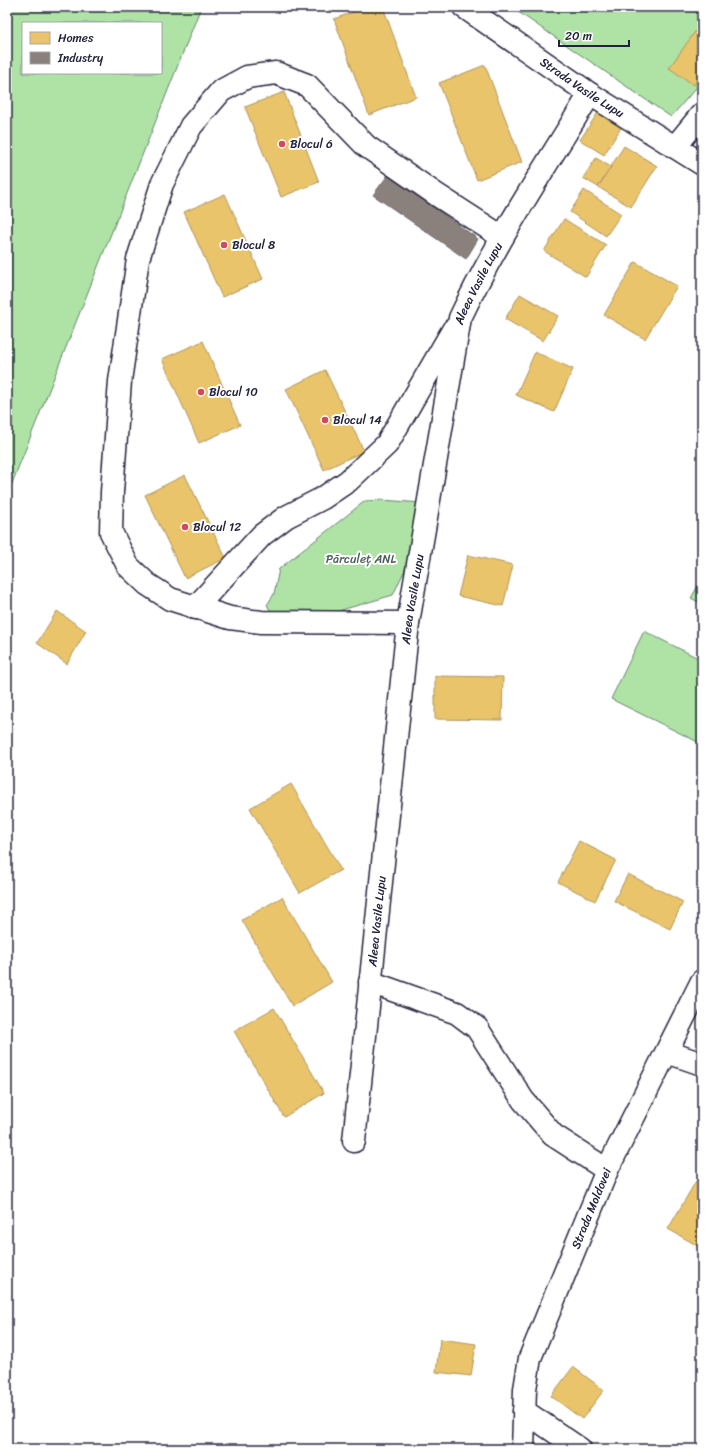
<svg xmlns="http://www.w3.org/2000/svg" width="709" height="1456" viewBox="0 0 709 1456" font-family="Sriracha,sans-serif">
  <rect width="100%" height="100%" fill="#fff"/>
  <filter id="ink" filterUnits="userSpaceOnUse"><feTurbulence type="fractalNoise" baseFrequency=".025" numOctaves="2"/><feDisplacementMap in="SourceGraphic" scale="8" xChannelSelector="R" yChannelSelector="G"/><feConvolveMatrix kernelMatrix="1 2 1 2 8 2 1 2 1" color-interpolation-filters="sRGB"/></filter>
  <g filter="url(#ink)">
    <g fill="#afe3a5" stroke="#688270" fill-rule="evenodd">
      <path d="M7 7H201L7 496ZM23 23H161V73H23Z"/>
      <polygon points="511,7 702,7 702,81 671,117"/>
      <polygon points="381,500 423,503 416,546 393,595 338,611 274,616 267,605 274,594 279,569 365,501"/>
      <polygon points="702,579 702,604 691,598"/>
      <polygon points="644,631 702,660 702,744 611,699"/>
    </g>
    <g fill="#e9c46a" stroke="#ad935c">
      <polygon points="367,7 383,7 416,97 369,115 334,19"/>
      <polygon points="697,29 702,32 702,73 694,85 669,68"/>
      <polygon points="485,65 522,162 477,180 439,83"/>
      <polygon points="284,92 319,182 281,197 245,107"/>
      <polygon points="599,111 622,126 604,155 580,140"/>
      <polygon points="624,146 657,166 631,207 598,187"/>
      <polygon points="596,158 611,167 598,187 583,178"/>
      <polygon points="584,190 621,214 606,236 570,212"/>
      <polygon points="225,194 263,279 222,297 184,212"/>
      <polygon points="564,219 606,245 586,277 544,251"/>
      <polygon points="635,262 677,286 645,339 604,315"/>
      <polygon points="520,294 558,316 543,341 505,319"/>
      <polygon points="203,341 240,425 199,443 162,359"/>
      <polygon points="535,352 573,369 554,412 516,395"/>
      <polygon points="325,370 364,451 324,470 286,389"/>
      <polygon points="185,475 226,558 185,578 145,495"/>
      <polygon points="468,555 513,565 503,606 458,596"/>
      <polygon points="57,611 86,631 67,664 37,643"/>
      <polygon points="435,676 503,677 502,720 435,719"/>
      <polygon points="291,784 341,870 300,893 250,808"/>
      <polygon points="579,841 616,860 595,901 558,882"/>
      <polygon points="628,874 683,902 670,929 614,901"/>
      <polygon points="282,897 332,982 292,1006 242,920"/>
      <polygon points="274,1008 324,1093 284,1117 234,1031"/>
      <polygon points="696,1181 702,1184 702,1239 698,1246 668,1229"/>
      <polygon points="440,1339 476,1344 471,1376 436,1372"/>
      <polygon points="573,1367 604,1390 582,1419 551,1396"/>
    </g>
    <polygon fill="#8a817c" stroke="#6b6468" points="388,175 478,239 466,259 373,195"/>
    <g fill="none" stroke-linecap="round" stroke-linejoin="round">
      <defs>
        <g id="minor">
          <path id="s1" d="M464 7 590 94 702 164"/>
          <polyline points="675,147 702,114"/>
          <polyline points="195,608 262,535 286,517 323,498 348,481 387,444 453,330"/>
          <polyline points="408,623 261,622 230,618 170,599 147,584 128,566 111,532 112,492 120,381 138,259 162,184 191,126 221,91 247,77 276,73 307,85 366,146 437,195 502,237"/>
          <polyline points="370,982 457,1013 477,1028 523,1100 553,1135 607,1170"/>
          <polyline points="667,1052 702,1064"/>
          <path id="s2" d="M354 1141 408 623 460 318C497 240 545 167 590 94"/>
          <polyline points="524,1411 580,1449"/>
          <path id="s3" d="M523 1449 525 1389 530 1358 607 1170 702 981"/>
        </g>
      </defs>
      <use href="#minor" stroke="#22223b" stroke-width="25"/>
      <use href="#minor" stroke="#fff" stroke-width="22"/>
    </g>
  </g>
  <g fill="#d1495b" stroke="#fff" stroke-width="1.5">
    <circle cx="282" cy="144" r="4"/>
    <circle cx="224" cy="245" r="4"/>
    <circle cx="201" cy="392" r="4"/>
    <circle cx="325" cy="420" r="4"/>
    <circle cx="185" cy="527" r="4"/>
  </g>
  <g text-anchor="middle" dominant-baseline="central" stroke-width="4" stroke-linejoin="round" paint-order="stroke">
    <g font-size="12" fill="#22223b" stroke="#fff">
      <text stroke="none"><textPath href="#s1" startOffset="143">Strada Vasile Lupu</textPath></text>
      <text stroke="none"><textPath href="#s2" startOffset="869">Aleea Vasile Lupu</textPath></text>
      <text stroke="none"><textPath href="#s2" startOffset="545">Aleea Vasile Lupu</textPath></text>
      <text stroke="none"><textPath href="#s2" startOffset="221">Aleea Vasile Lupu</textPath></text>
      <text stroke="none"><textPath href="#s3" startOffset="253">Strada Moldovei</textPath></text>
    </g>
    <g font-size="12" fill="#22223b" stroke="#fff" text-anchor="start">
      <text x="290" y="144">Blocul 6</text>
      <text x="232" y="245">Blocul 8</text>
      <text x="209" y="392">Blocul 10</text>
      <text x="333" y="420">Blocul 14</text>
      <text x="193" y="527">Blocul 12</text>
    </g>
    <g font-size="12" fill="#4c5c5b" stroke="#fff">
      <text x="361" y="559">Părculeț ANL</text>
    </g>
  </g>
  <rect width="709" height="1456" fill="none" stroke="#fff" stroke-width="24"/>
  <rect x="12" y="12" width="685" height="1432" fill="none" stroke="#22223b" stroke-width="1.5" filter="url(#ink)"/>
  <rect x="22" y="22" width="140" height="52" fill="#ffffff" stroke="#a7a7b1"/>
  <rect x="30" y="32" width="20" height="12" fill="#e9c46a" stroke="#a7a7b1"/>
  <text x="58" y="42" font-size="12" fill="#22223b">Homes</text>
  <rect x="30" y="52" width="20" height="12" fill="#8a817c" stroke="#a7a7b1"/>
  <text x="58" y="62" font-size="12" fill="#22223b">Industry</text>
  <path d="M559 40v6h70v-6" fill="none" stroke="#22223b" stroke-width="2"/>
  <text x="565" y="40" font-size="12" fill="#22223b" stroke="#ffffff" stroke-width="3" paint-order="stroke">20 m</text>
</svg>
